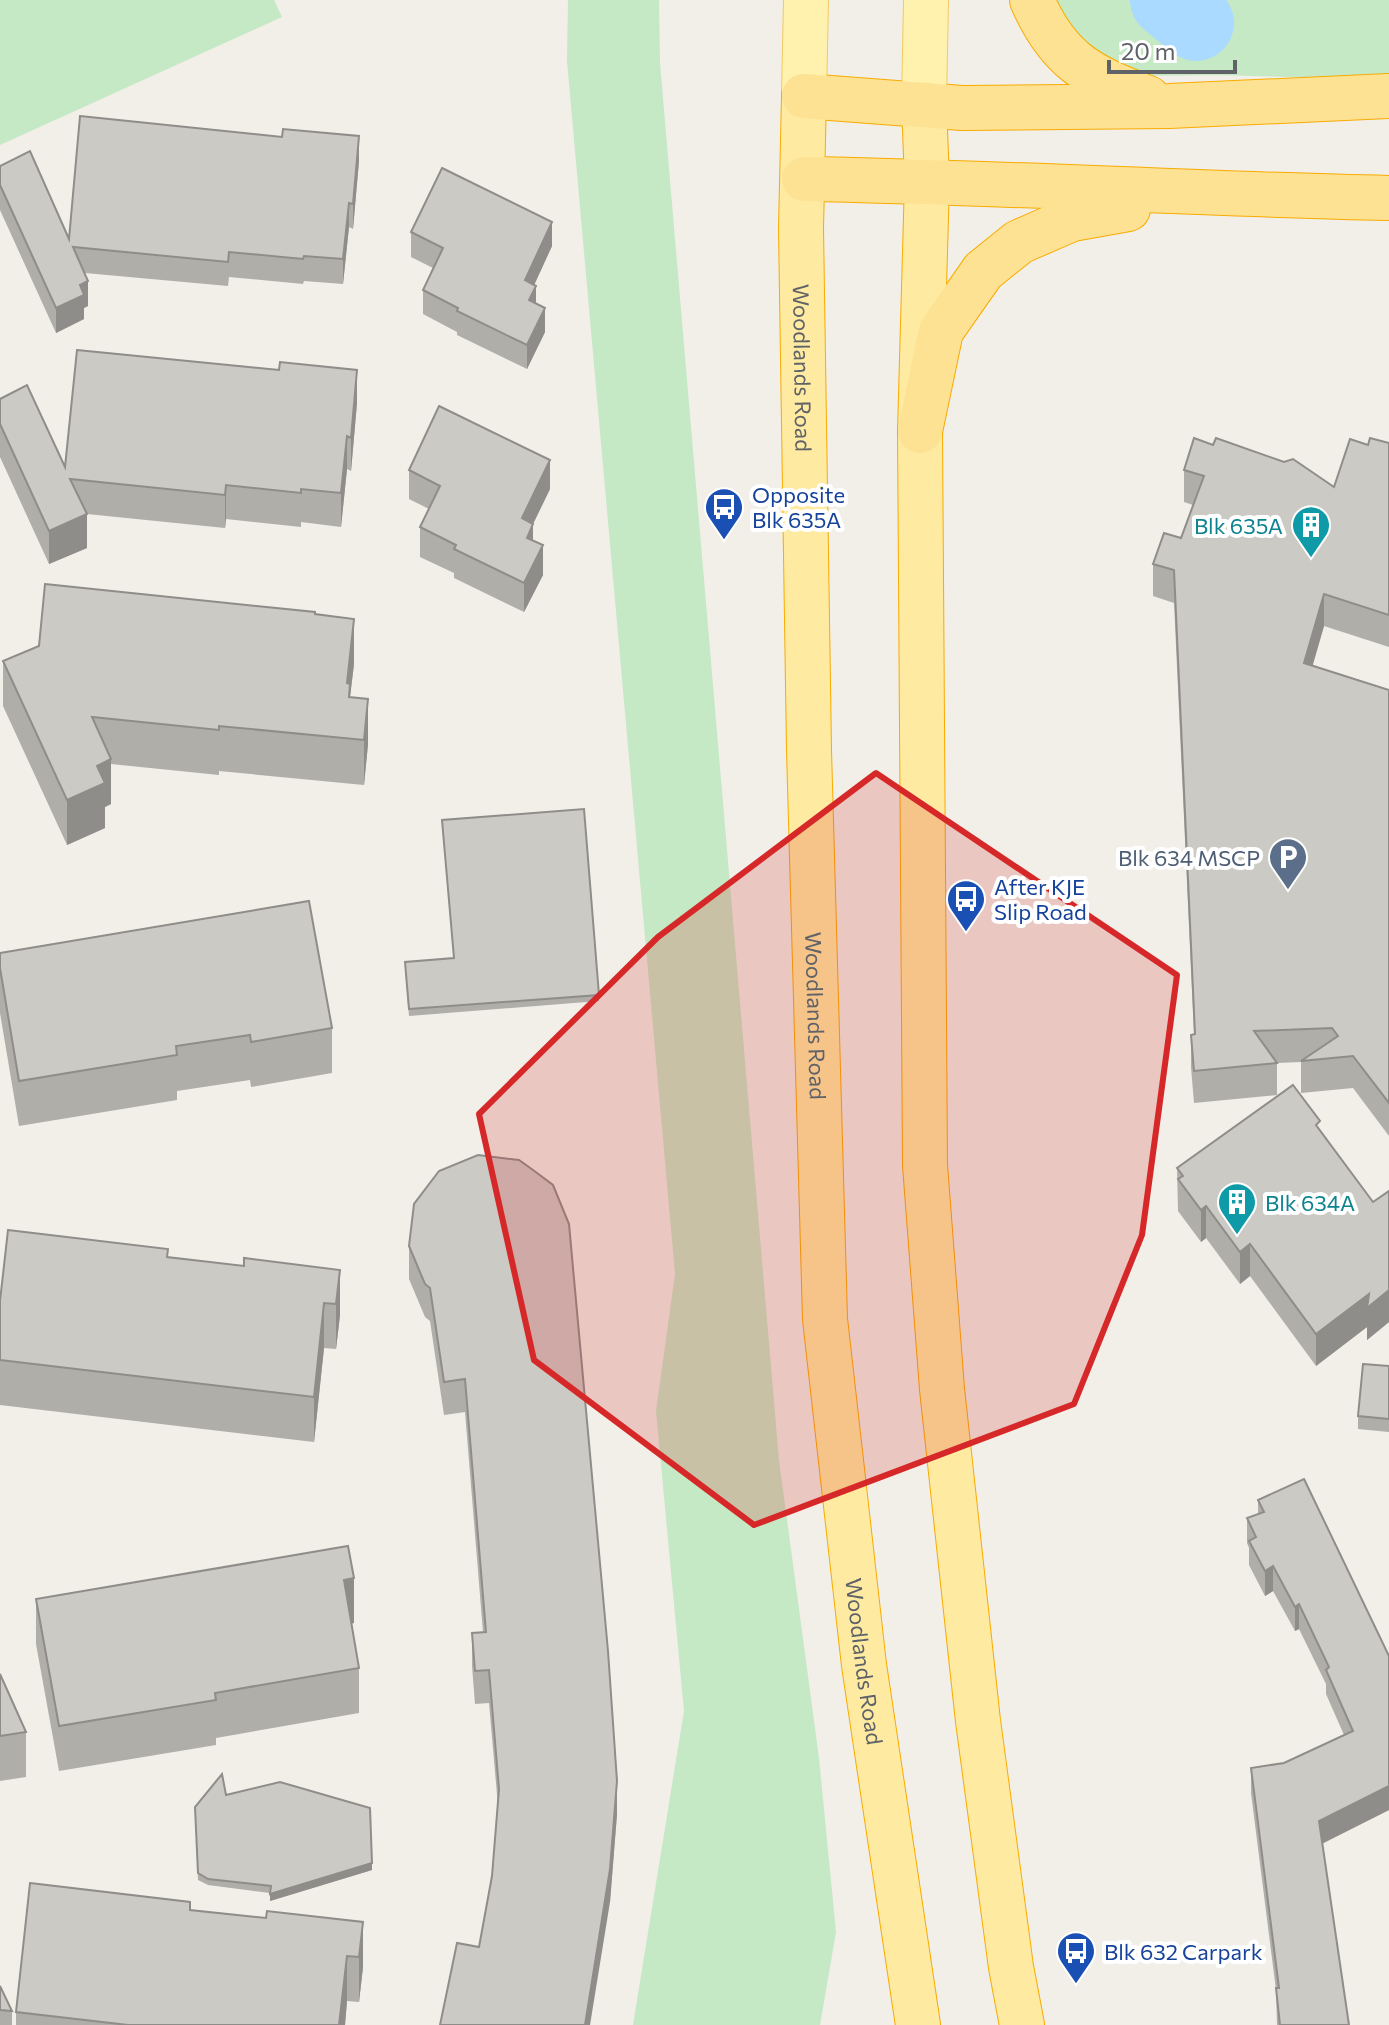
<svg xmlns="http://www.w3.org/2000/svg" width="1389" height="2025" viewBox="0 0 1389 2025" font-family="Commissioner,sans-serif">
  <rect width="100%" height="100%" fill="#f1efe8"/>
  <g fill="#c5e8c5">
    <polygon points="0,0 274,0 282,17 0,145"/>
    <polygon points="568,0 659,0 660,63 779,1460 819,1758 836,1932 820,2025 633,2025 684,1711 656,1411 675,1274 567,61"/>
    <polygon points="1051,0 1389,0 1389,80 1218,75 1139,76 1107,61 1074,33"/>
  </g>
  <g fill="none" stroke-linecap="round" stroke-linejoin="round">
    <polyline stroke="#aadaff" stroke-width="76" points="1168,0 1196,23"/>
    <defs>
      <g id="primary">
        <polyline points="804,96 806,0"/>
        <polyline points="924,104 926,0"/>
      </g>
      <g id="trunk">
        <path id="s1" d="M804 96 801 228 809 750 825 1319 864 1665 918 2025"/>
        <polyline points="924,104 927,181 920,431 925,1165 942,1389 978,1721 1011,1967 1022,2025"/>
      </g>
      <g id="motorway">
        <path d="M1032 0C1058 60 1088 76 1148 98"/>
        <polyline points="804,96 962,108 1169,106 1389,96"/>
        <path d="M804 179C999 182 1194 194 1389 198"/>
        <polyline points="920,431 941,331 983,271 1019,242 1072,219 1128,209"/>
      </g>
    </defs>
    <use href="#primary" stroke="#f2c960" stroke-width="46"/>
    <use href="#trunk" stroke="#f9ab00" stroke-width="46"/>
    <use href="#motorway" stroke="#f9ab00" stroke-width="46"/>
    <use href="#primary" stroke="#fff2af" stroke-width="44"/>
    <use href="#trunk" stroke="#feeaa1" stroke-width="44"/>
    <use href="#motorway" stroke="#fde293" stroke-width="44"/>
  </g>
  <g fill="#afaea9">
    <polygon points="359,161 353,229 349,227 343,284 304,281 303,284 229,277 228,286 85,273 88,306 84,308 84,319 56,333 0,210 0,166 69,239"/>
    <polygon points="411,232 552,246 534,285 536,303 545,332 527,369 457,335 457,332 423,314 423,290 433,268 411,257"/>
    <polygon points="0,399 65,467 357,403 351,471 347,469 341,527 301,522 301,527 226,519 225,528 87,514 87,548 49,564 0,457"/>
    <polygon points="1389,443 1389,647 1324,626 1312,666 1389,690 1389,1136 1353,1088 1301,1093 1301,1062 1277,1063 1277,1095 1194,1103 1191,1067 1191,1035 1194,1034 1174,603 1153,596 1153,564 1181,538 1193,505 1184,502 1184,470 1334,487 1368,445"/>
    <polygon points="409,470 550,489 533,524 533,541 543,575 524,612 454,578 454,573 420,557 420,527 429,509 409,499"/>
    <polygon points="315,614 354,664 350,698 368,744 364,785 219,771 219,775 111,764 111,804 105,807 105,828 67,845 3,706 3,661"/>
    <polygon points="0,953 332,1028 332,1073 251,1087 250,1080 177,1091 177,1100 19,1126 0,1013"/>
    <polygon points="405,969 599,995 599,1001 409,1016"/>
    <polygon points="1320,1130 1373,1202 1389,1191 1389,1322 1367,1340 1367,1327 1316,1366 1250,1276 1240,1284 1206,1238 1201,1242 1178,1211 1177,1168"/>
    <polygon points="414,1204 617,1814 610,1902 479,1947 492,1876 498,1806 489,1703 475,1704 472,1666 472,1633 483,1632 465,1412 444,1415 430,1321 425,1317 409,1279 409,1246"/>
    <polygon points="168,1258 244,1266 340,1270 340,1315 336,1349 324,1348 314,1442 0,1405 0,1301"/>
    <polygon points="1389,1366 1389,1432 1358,1429 1358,1416"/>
    <polygon points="1258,1500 1389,1656 1389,1810 1322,1844 1349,2025 1277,2025 1276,1990 1251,1793 1251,1768 1284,1763 1344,1735 1326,1694 1326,1684 1299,1629 1295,1631 1273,1591 1265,1596 1249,1565 1249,1548 1247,1543 1247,1518 1258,1514"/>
    <polygon points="36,1599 354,1623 351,1624 359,1668 359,1713 216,1738 216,1745 59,1771 36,1644"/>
    <polygon points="0,1674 26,1732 26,1777 0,1781 0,1795"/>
    <polygon points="226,1795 372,1870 270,1901 270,1893 208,1885 198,1880 195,1807"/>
    <polygon points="190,1910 266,1918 363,1922 363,1967 359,2002 347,2001 345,2025 16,2025 16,2012"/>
    <polygon points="0,1986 12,2011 12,2025 0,2025"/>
  </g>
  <g fill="#8f8d8a">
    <polygon points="359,136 359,161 353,229 353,204"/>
    <polygon points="349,203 349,227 343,284 343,259"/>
    <polygon points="552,222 552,246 525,305 525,280"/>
    <polygon points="88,281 88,306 84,308 84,319 56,333 56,308 80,285"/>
    <polygon points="536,286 536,311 529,300"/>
    <polygon points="545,308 545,332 527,369 527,345"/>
    <polygon points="357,370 357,403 351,471 351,438"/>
    <polygon points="347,436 347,469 341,527 341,493"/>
    <polygon points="550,460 550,489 533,524 533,553 527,567 522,518"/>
    <polygon points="226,485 226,519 225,528 225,495"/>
    <polygon points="87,514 87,548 49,564 49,531"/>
    <polygon points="543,545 543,575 524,612 524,583"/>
    <polygon points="1324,594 1324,626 1304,696 1304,663"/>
    <polygon points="354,619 354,664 350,696 349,742 349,706 347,683"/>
    <polygon points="368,699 368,744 364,785 364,740"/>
    <polygon points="111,759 111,804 105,807 105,828 67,845 67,800 97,766"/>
    <polygon points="1206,1206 1206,1238 1201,1242 1201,1210"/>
    <polygon points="1250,1244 1250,1276 1240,1284 1240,1252"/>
    <polygon points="340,1270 340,1315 336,1349 336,1304"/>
    <polygon points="1389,1290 1389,1322 1367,1340 1367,1327 1316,1366 1316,1334 1369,1294"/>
    <polygon points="324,1303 324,1348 314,1442 314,1397"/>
    <polygon points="1273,1566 1273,1591 1265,1596 1265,1571"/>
    <polygon points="354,1578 354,1623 344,1625 344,1580"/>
    <polygon points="1299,1604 1299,1629 1295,1631 1295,1607"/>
    <polygon points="617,1781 617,1814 610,1902 590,2025 585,2025"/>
    <polygon points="1389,1786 1389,1810 1319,1845 1319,1821"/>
    <polygon points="372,1863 372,1870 270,1901 270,1894"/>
    <polygon points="363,1922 363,1967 359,2002 359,1957"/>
    <polygon points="347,1956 347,2001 345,2025 339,2025"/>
  </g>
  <g fill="#cccac5" stroke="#8f8d8a" stroke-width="2">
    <polygon points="80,116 282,137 283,129 359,136 353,204 349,203 343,259 304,256 303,259 229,252 228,262 73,247 88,281 80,285 84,295 56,308 0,185 0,166 30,151 69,239"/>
    <polygon points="442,168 552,222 525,280 536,286 529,300 545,308 527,345 457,311 458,308 423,290 443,248 411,232"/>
    <polygon points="77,350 279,370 280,362 357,370 351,438 347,436 341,493 301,489 301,493 226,485 225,495 70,479 87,514 49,531 0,424 0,399 27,385 65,467"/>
    <polygon points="439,406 550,460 522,518 533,524 527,538 543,545 524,583 454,549 456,545 420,527 440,486 409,470"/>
    <polygon points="1194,438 1213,445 1216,438 1284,462 1293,459 1334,487 1350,439 1368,445 1370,438 1389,443 1389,615 1324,594 1304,663 1389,690 1389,1103 1353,1056 1301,1061 1338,1036 1332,1028 1254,1031 1277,1063 1194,1071 1191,1035 1195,1034 1174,570 1153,564 1164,533 1181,538 1204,476 1184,470"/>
    <polygon points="45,584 315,612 315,614 354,619 347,683 350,684 349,697 368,699 364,740 219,726 219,730 92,717 111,759 97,766 105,783 67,800 3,661 39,646"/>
    <polygon points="584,809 599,995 409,1009 405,962 454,958 442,820"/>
    <polygon points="309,901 332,1028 251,1042 250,1035 176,1046 177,1055 19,1081 0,968 0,953"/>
    <polygon points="1293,1085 1320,1121 1316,1125 1373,1202 1389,1191 1389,1290 1367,1308 1369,1294 1316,1334 1250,1244 1240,1252 1206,1206 1201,1210 1178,1179 1183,1176 1177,1168"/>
    <polygon points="478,1155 519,1160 533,1170 553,1185 569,1224 608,1651 617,1781 610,1869 585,2025 440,2025 457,1943 479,1947 492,1876 499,1789 489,1670 475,1671 472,1633 486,1632 465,1379 444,1382 430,1288 425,1284 409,1246 414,1204 439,1171"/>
    <polygon points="8,1230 168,1249 167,1257 244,1266 244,1258 340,1270 336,1304 324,1303 314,1397 0,1360 0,1301"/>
    <polygon points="1363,1364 1389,1366 1389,1419 1358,1416"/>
    <polygon points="1304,1479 1389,1656 1389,1786 1319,1821 1349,2025 1280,2025 1276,1988 1279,1988 1251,1768 1284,1763 1353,1731 1326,1670 1329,1667 1299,1604 1295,1607 1273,1566 1265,1571 1249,1541 1256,1537 1247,1518 1264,1512 1258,1500"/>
    <polygon points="348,1546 354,1578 344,1580 359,1668 215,1693 216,1700 59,1726 36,1599"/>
    <polygon points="0,1674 26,1732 0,1736"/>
    <polygon points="222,1774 226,1795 280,1782 370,1808 372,1863 270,1894 271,1886 208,1879 198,1873 195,1807"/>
    <polygon points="30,1883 190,1902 190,1910 266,1918 267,1911 363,1922 359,1957 347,1956 339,2025 128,2025 16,2012"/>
    <polygon points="0,1986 12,2011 0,2010"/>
  </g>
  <path fill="#d62828" fill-opacity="0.2" stroke="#d62828" stroke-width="6" stroke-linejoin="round" d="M876 773 1177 975 1142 1235 1074 1404 754 1525 534 1360 479 1114 658 937Z"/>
  <defs>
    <symbol id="bus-pin" viewBox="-11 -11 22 30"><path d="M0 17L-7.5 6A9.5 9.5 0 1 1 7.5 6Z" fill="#1a4fb4" stroke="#fff"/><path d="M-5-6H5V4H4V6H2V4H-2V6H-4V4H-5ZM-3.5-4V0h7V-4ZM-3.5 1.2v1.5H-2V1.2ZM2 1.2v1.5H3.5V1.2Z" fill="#fff"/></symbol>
    <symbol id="building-pin" viewBox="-11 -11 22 30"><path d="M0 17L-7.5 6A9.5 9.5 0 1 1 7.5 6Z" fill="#0f9aa8" stroke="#fff"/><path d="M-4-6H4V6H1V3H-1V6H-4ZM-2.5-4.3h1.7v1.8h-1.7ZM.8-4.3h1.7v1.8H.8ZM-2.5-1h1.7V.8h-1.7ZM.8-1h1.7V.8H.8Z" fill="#fff"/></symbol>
    <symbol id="parking-pin" viewBox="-11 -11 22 30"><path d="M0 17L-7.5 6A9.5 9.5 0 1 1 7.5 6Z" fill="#5c6f8a" stroke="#fff"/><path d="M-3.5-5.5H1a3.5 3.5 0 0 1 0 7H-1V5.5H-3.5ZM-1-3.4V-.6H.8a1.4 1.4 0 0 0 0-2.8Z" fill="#fff"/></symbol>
  </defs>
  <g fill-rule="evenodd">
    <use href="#bus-pin" x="702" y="485" width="44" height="60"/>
    <use href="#building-pin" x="1289" y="503" width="44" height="60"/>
    <use href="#parking-pin" x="1266" y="835" width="44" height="60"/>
    <use href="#bus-pin" x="944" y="877" width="44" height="60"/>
    <use href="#building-pin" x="1215" y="1180" width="44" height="60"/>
    <use href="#bus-pin" x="1054" y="1929" width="44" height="60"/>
  </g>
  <g text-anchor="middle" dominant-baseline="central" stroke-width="8" stroke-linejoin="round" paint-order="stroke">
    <g font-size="22" fill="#5f6368" stroke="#fff">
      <text stroke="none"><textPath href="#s1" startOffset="272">Woodlands Road</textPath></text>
      <text stroke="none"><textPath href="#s1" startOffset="920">Woodlands Road</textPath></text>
      <text stroke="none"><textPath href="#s1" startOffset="1568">Woodlands Road</textPath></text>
    </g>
    <g font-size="22" fill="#164399" stroke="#fff" text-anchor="start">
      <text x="752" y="494">Opposite<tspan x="752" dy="25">Blk 635A</tspan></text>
      <text x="994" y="886">After KJE<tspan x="994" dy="25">Slip Road</tspan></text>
      <text x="1104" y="1951">Blk 632 Carpark</text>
    </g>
    <g font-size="22" fill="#0d838f" stroke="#fff" text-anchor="end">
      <text x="1283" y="525">Blk 635A</text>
      <text x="1265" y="1202" text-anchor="start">Blk 634A</text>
    </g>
    <g font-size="22" fill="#4e5e75" stroke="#fff" text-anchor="end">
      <text x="1260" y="857">Blk 634 MSCP</text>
    </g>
  </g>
  <path d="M1109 60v12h126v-12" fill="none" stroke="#5f6368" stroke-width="4"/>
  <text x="1121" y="60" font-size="24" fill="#5f6368" stroke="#ffffff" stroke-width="6" paint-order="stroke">20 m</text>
</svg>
